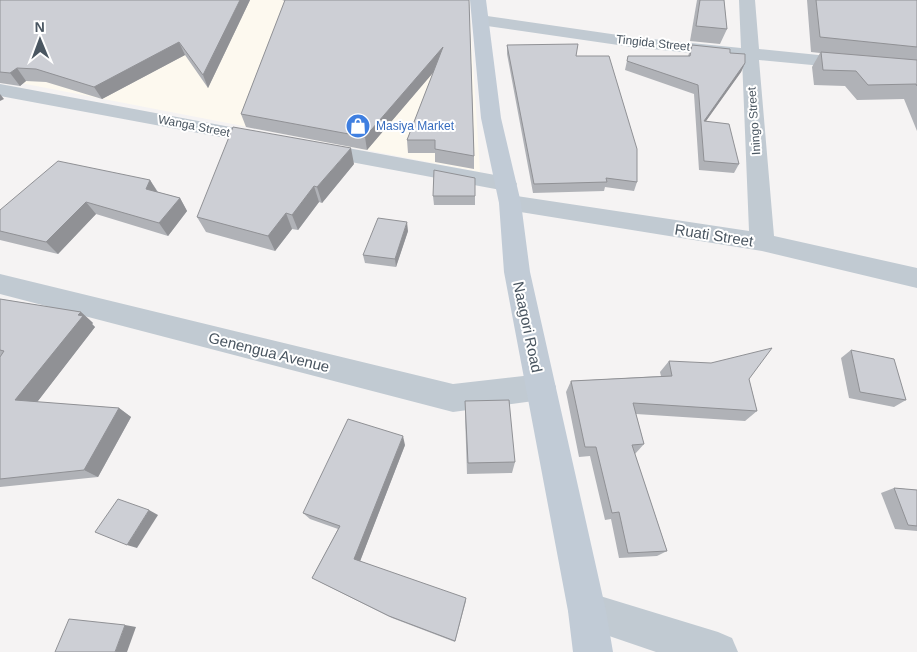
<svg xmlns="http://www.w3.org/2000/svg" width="917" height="652" viewBox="0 0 917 652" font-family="Arial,sans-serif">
  <rect width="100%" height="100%" fill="#f5f3f3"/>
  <polygon fill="#fdf9ef" points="0,0 469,0 480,172 0,79"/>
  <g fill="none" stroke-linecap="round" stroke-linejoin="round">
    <g fill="#c1cad2" fill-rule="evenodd">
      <polygon points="739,0 755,0 759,49 917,65 917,75 759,60 774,236 917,268 917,288 762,251 502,209 499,203 502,197 510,195 749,231 742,58 632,47 480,25 474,23 472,20 474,17 480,15 632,37 741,48"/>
      <polygon points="0,84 268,134 275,136 278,140 275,144 268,146 0,96"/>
      <polygon points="315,142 506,177 514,179 517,184 514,189 506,191 308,154 305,149 308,144"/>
      <polygon points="0,274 453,384 541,374 552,378 556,387 552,396 541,400 453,412 0,294"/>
      <polygon points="587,592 718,632 732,638 738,652 656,652 574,624 568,611 574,598"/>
    </g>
    <polygon fill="#c1cbd6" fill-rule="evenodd" points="470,0 486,0 501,118 521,203 530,272 606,611 613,652 573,652 568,611 504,272 499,203 481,118"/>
  </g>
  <g fill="#b0b2b7">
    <polygon points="0,0 250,0 208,88 185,55 102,99 46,82 26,81 20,86 0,83"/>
    <polygon points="282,0 469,0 474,156 474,169 435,162 435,153 408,153 407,140 434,71 367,150 246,127 241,114 285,1"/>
    <polygon points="697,0 724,0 727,29 720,44 690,41"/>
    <polygon points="807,0 917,0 917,131 904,99 857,100 845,86 814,85 812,67 820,53 811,52"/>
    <polygon points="507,45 576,56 637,182 634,191 605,187 604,191 533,193 507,54"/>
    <polygon points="692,45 730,53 745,63 741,72 706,121 739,164 734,173 699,170 694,94 625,70 628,56 688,56"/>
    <polygon points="354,164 322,203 319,202 298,230 292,229 275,251 206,232 197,217"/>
    <polygon points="150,180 158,192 180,198 187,211 168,236 96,214 58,254 0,240 0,210"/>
    <polygon points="433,196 475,196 475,205 434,205"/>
    <polygon points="408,231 396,267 365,263 363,255"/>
    <polygon points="0,299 81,312 93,323 92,324 95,327 37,402 119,408 131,417 98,477 0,487"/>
    <polygon points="851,350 906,400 894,407 849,398 841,358"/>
    <polygon points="669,361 749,379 757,411 745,421 636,414 644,444 635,454 667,551 657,556 619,558 611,519 605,520 590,456 579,457 566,392 571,381 661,376 660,372"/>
    <polygon points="465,401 515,462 512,473 467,474 465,414"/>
    <polygon points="405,445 360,561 466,601 455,642 392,618 312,578 338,529 310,519 303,513"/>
    <polygon points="894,488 917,490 917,531 895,529 881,493"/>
  </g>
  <g fill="#909195">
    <polygon points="240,0 250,0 208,88 203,75"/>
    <polygon points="179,42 185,55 102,99 94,87"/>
    <polygon points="443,47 444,60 367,150 365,137"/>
    <polygon points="745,63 741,72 701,128 704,121"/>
    <polygon points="17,68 26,81 20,86 10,73"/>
    <polygon points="0,94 4,99 0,101"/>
    <polygon points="351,148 354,164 322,203 317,187"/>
    <polygon points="150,180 158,193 146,189"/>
    <polygon points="314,186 319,202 298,230 292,215"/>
    <polygon points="180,198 187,211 168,236 159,223"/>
    <polygon points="86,202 96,214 58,254 46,242"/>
    <polygon points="286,213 292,229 275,251 268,236"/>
    <polygon points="407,222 408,231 396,267 395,259"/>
    <polygon points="81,312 93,323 92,324 95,327 31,410 15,400 78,315"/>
    <polygon points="119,408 131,417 98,477 84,470"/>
    <polygon points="403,436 405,445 359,564 354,559"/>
    <polygon points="149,510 158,515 137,548 127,545"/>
    <polygon points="125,625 136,627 127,652 115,652"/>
  </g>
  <g fill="#cdcfd5" stroke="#909195">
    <polygon points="0,0 240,0 203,75 179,42 94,87 36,69 17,68 10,73 0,72"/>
    <polygon points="285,0 469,0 474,156 435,149 435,140 407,140 443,47 365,137 241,114"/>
    <polygon points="700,0 724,0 727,29 696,26"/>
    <polygon points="816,0 917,0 917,47 820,37"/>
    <polygon points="578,44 576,56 609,56 637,149 637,182 606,178 607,182 534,184 507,45"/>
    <polygon points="692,45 730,49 730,53 745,54 745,63 704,121 729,124 739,164 704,161 698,85 627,61 628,56 690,56"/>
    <polygon points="821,52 917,60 917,86 916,84 868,85 856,71 823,70"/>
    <polygon points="233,127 351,148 317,187 314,186 292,215 286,213 268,236 197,217"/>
    <polygon points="58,161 150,180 146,189 180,198 159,223 86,202 46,242 0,231 0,210"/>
    <polygon points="434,170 475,178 475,196 433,196"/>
    <polygon points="378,218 407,222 395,259 363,255"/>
    <polygon points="0,299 81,312 78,315 83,316 15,400 119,408 84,470 0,479 0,357 4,351 0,350"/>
    <polygon points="772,348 749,379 757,411 633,403 644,444 632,445 667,551 628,553 619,512 612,513 596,447 585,447 571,381 672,376 669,361 711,363"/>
    <polygon points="851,350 894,359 906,400 860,392"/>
    <polygon points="509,400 515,462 468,463 465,401"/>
    <polygon points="348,419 403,436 354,559 466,598 455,641 389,616 312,578 340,526 303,513"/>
    <polygon points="894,488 917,490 917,526 908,525"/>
    <polygon points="118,499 149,510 127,545 95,532"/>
    <polygon points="69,619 125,625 115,652 55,652"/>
  </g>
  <defs>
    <symbol id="shop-disc" viewBox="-11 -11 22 22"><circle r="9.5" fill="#3f7fe0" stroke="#fff"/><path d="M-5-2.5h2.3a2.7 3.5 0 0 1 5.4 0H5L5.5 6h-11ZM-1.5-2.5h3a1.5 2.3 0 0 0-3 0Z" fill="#fff"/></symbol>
  </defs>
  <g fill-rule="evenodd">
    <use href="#shop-disc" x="344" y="112" width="28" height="28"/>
  </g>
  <g text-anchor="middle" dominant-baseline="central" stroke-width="4" stroke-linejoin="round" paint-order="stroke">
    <g font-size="12" fill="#4a5661" stroke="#fff">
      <text transform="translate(653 43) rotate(6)">Tingida Street</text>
      <text transform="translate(754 121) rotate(-94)">Iningo Street</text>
      <text transform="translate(194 126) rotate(11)">Wanga Street</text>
    </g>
    <g font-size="12" fill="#366cbe" stroke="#fff" text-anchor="start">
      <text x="376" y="126">Masiya Market</text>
    </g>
    <g font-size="15" fill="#4a5661" stroke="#fff">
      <text transform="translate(714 235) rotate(9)">Ruati Street</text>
      <text transform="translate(528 327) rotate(78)">Naagori Road</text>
      <text transform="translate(269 352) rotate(14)">Genengua Avenue</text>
    </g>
  </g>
  <g transform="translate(40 40) rotate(359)" stroke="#ffffff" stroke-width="4" paint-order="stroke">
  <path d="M0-4L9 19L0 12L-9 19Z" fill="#4a5661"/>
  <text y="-8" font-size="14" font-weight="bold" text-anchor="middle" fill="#4a5661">N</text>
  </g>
</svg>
